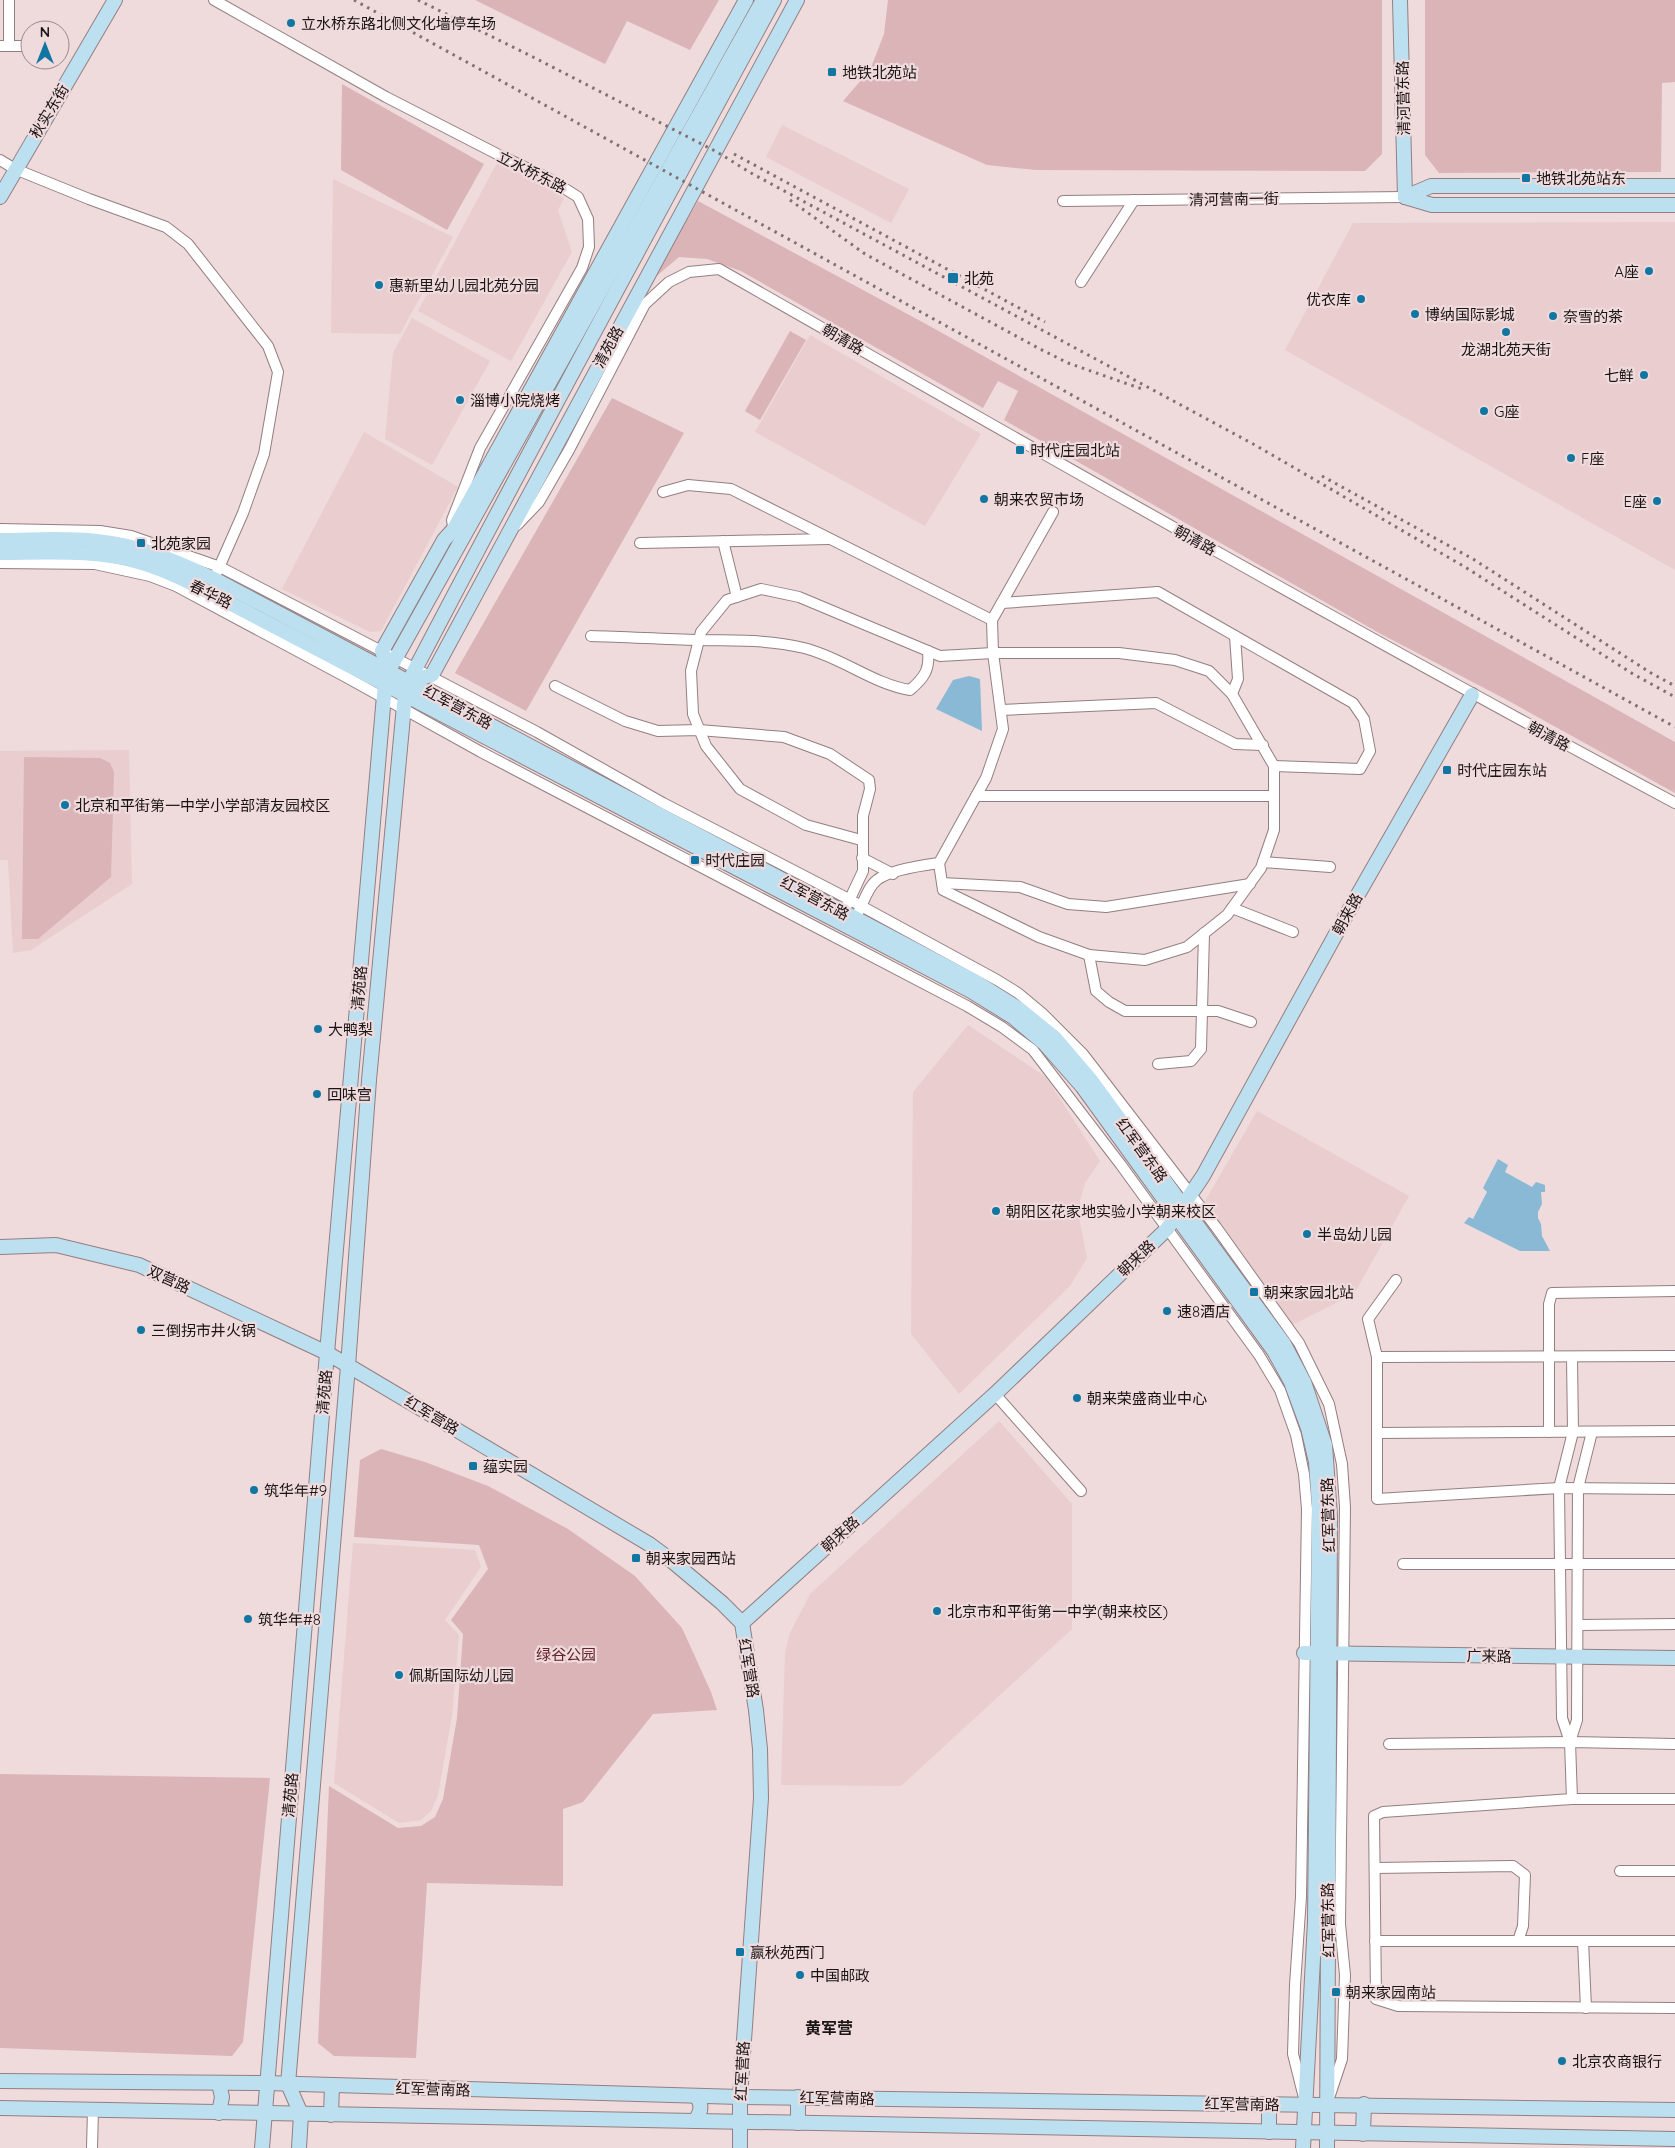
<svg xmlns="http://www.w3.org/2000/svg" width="1675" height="2148" viewBox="0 0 1675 2148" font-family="Quicksand,'Noto Sans SC',sans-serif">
  <rect width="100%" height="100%" fill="#efdadc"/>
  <g fill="#eacdcf">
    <polygon points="782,125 909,189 891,223 766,157"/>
    <polygon points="498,161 564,198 558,210 572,252 511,361 418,311"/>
    <polygon points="333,179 453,237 400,334 331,333"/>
    <polygon points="1675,222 1675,570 1285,350 1353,223"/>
    <polygon points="412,318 490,361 432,465 385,439 393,353"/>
    <polygon points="810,335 981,434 925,526 755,432"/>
    <polygon points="364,432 458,487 381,631 370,632 282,589"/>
    <polygon points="129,750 132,884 31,950 13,953 8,860 0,860 0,751"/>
    <polygon points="968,1025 1046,1077 1100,1161 1085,1183 1080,1201 1080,1222 1087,1258 1070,1286 959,1394 911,1334 913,1092"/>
    <polygon points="1257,1111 1409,1196 1354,1294 1290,1326 1204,1203"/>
    <polygon points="999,1421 1072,1504 1072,1629 901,1786 781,1785 785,1653 790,1633 810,1594"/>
    <polygon points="353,1543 475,1550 481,1567 445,1620 459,1635 452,1716 438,1795 431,1811 421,1820 399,1823 334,1783"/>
  </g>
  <g fill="#dbb4b7">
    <polygon points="475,0 719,0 690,50 627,21 605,64"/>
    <polygon points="888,0 1382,0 1382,154 1365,171 1036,170 987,165 843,101 870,70 884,34"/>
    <polygon points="1425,0 1675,0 1675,82 1662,83 1661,172 1439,173 1425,155"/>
    <polygon points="342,84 484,164 447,230 341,170"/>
    <polygon points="698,201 926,324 1675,742 1675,793 1507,700 1381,634 1004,420 1018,391 998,381 983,408 741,271 707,259 679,257 652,280"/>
    <polygon points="790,331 806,340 760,420 745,411"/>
    <polygon points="612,398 684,433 526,711 455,673"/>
    <polygon points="24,757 100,758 110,763 114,772 111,877 38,939 22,939"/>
    <polygon points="381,1449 425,1462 488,1486 568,1529 635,1576 682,1628 711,1692 717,1710 653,1714 583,1802 563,1809 563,1886 427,1883 416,2058 334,2056 318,2043 329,1786 398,1828 421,1826 435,1817 443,1799 457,1718 463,1634 451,1620 488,1569 479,1545 354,1537 360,1460"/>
    <polygon points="0,1774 270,1778 243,2042 232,2056 0,2048"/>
  </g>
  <g fill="#89b9d5">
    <polygon points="969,676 980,679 982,731 936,709 953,680"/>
    <polygon points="1498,1159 1508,1165 1505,1172 1532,1187 1536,1182 1545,1185 1545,1192 1541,1192 1542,1204 1538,1212 1538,1218 1541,1224 1542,1236 1550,1251 1520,1251 1464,1223 1469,1217 1473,1219 1487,1192 1483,1188"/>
  </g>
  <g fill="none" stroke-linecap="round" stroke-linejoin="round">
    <defs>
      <g id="street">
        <polyline points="9,0 9,46"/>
        <polyline points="214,0 386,97 499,155 548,178 578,197 588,219 589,247 582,268 480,448 452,520 453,526"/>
        <polyline points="0,46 30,46"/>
        <polyline points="0,160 15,169 89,199 166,227 188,244 268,346 278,372 264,454 243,513 217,572"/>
        <polyline points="1063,201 1405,197"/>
        <polyline points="1081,282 1134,200"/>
        <polyline points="663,492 688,485 731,489 992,620"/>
        <path d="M517 525 539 502 569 450 645 304 669 282 689 272 719 269C1036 450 1353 631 1675 803"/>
        <polyline points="0,529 100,531 131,536 220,567 537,732 663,803 841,895 997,980 1018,993 1042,1013 1083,1054 1216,1227 1299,1343 1329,1404 1342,1464 1345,1507 1340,1924 1345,1975 1342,2059 1330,2095"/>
        <polyline points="723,541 737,597"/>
        <polyline points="640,543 829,539"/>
        <polyline points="0,563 95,564 150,576 176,586 346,677 481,752 967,1006 1002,1027 1033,1050 1121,1165 1259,1355 1280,1390 1296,1435 1304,1474 1307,1509 1301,1897 1295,1985 1293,2054 1303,2094"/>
        <polyline points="1002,603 1158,592 1353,703 1364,719 1370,751 1360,769 1274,766"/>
        <path d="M591 636C627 637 662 639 698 640 736 641 766 639 804 648 841 657 873 684 910 690 924 678 930 670 928 651"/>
        <polyline points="555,686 625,721 658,731 699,730 784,737 830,754 869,780 870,789 863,816 863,871 847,905"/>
        <polyline points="1232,694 1238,679 1235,636"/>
        <polyline points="1001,710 1156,703 1235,744 1263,745"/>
        <polyline points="976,796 1274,796"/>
        <polyline points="861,840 806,825 740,789 706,746 693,714 691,671 701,632 727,600 761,589 799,597 940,656 993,653 1119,653 1175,660 1209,671 1232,694 1274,766 1274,830 1261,868 1227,915 1187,947 1145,960 1089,955 1039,937 943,890 939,863"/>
        <polyline points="862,858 893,874"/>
        <polyline points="1263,862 1330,867"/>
        <polyline points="942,883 1020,887 1068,904 1106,907 1250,884"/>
        <polyline points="1232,908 1293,932"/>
        <path d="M859 911C864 901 868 887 877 880 889 870 924 865 939 863L986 778 1003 729 993 653 992 620 1053 512"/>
        <polyline points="1089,955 1096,991 1109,1002 1125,1011 1218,1011 1251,1022"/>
        <polyline points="1158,1064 1191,1061 1201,1049 1204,933"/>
        <polyline points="1396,1280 1368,1319 1377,1357 1377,1499 1559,1488 1675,1489"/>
        <polyline points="1377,1357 1675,1356"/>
        <polyline points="995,1394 1081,1491"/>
        <polyline points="1549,1432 1549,1304 1552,1293 1675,1291"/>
        <polyline points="1377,1433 1675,1431"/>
        <polyline points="1403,1564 1675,1564"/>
        <polyline points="1578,1625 1675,1624"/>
        <polyline points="1570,1742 1577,1720 1578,1488 1592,1432"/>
        <polyline points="1389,1744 1570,1742 1675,1744"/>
        <polyline points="1572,1799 1570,1742 1562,1718 1559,1488 1573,1432 1572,1357"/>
        <polyline points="1675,1799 1572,1799 1383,1812 1374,1816 1376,1999 1398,2006 1675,2008"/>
        <polyline points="1375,1868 1513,1866 1525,1875 1523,1926 1518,1941 1375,1941"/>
        <polyline points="1620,1871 1675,1871"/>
        <polyline points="1518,1941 1675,1941"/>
        <polyline points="1583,1941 1586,2008"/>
        <polyline points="92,2148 93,2110"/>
      </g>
      <g id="secondary">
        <polyline points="1400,0 1405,197"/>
        <polyline points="0,197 115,0"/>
        <polyline points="1405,197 1431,186 1675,186"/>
        <polyline points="1405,197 1432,205 1675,205"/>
        <path d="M0 540C32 540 65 537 97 541 139 545 176 561 214 579L976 982 1019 1009 1055 1038 1090 1079 1284 1344 1304 1382 1325 1445 1330 1516 1327 2148"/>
        <path d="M0 553C47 553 96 549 142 563 169 571 195 585 220 598L971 991 1013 1017 1045 1044 1082 1086 1274 1351 1291 1382 1308 1428 1316 1462 1319 1506 1315 1921 1303 2148"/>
        <polyline points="389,670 382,651 444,540 454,529 746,0"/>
        <polyline points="409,681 432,675 797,0"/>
        <polyline points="0,1247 56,1245 139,1265 327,1353 649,1544 672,1561 722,1603 742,1623 756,1710 760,1749 761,1798 740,2097 740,2148"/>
        <polyline points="742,1623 995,1394 1167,1229 1203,1176 1348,912 1472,695"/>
        <polyline points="1304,1653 1675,1658"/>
        <polyline points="0,2081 266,2083 740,2097 1675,2110"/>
        <polyline points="798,2097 798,2123"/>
        <polyline points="1269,2104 1269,2132"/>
        <polyline points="0,2108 1675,2139"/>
        <polyline points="219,2113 222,2097 219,2083"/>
        <polyline points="331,2115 332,2085"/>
        <path d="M695 2121C701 2112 703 2105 696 2096"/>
        <polyline points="1363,2134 1364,2104"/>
        <polyline points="262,2148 327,1353 385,684 389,670 763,0"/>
        <path d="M299 2148 301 2114 288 2084 348 1366 369 1080 405 695 409 681C528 453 651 226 774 0"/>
      </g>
    </defs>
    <use href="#street" stroke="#937f81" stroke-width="12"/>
    <use href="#secondary" stroke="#937f81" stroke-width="16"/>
    <use href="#street" stroke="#fff" stroke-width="10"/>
    <use href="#secondary" stroke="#bde0f1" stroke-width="14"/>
    <g stroke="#7e7172" stroke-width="3" stroke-dasharray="2.5 5" stroke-linecap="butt">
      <polyline points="354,0 1675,727"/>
      <polyline points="418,0 535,58 717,152 751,173 1255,445 1465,567 1633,674 1675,697"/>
      <polyline points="734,154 1045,322"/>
      <polyline points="790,200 865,254 1040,349 1068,363 1145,390"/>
      <polyline points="1322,476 1473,559 1651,673 1675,686"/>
    </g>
  </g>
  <g fill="#1276a2" stroke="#efdadc" stroke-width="2">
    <circle cx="291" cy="23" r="5"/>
    <rect x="827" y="67" width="10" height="10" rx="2.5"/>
    <rect x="1521" y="173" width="10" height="10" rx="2.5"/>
    <circle cx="1649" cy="271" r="5"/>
    <rect x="947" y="272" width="12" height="12" rx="2.5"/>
    <circle cx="379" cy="285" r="5"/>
    <circle cx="1361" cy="299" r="5"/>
    <circle cx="1415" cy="314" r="5"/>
    <circle cx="1553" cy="316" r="5"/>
    <circle cx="1506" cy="332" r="5"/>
    <circle cx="1644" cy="375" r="5"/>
    <circle cx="460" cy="400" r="5"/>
    <circle cx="1484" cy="411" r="5"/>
    <rect x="1015" y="445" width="10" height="10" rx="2.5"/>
    <circle cx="1571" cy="458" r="5"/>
    <circle cx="984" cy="499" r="5"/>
    <circle cx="1657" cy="501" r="5"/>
    <rect x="136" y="538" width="10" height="10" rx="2.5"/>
    <rect x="1442" y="765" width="10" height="10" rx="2.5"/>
    <circle cx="65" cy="805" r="5"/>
    <rect x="690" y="855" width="10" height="10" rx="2.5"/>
    <circle cx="318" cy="1029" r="5"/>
    <circle cx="317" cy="1094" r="5"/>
    <circle cx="996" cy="1211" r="5"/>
    <circle cx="1307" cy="1234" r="5"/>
    <rect x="1249" y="1287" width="10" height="10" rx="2.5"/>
    <circle cx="1167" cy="1311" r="5"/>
    <circle cx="141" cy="1330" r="5"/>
    <circle cx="1077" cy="1398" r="5"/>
    <rect x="468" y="1461" width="10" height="10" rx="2.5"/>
    <circle cx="254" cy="1490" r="5"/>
    <rect x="631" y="1553" width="10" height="10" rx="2.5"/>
    <circle cx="937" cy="1611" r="5"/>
    <circle cx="248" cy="1619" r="5"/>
    <circle cx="399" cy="1675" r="5"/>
    <rect x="735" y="1947" width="10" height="10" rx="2.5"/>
    <circle cx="800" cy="1975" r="5"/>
    <rect x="1331" y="1987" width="10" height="10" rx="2.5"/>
    <circle cx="1562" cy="2061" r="5"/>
  </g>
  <g text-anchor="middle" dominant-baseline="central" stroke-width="4.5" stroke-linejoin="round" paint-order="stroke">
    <g font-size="15" fill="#1b1415" stroke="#efdadc" text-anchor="start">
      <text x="301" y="23">立水桥东路北侧文化墙停车场</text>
      <text x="842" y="72">地铁北苑站</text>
      <text x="1536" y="178">地铁北苑站东</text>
      <text x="1639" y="271" text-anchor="end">A座</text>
      <text x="964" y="278">北苑</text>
      <text x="389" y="285">惠新里幼儿园北苑分园</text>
      <text x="1351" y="299" text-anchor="end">优衣库</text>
      <text x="1425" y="314">博纳国际影城</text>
      <text x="1563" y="316">奈雪的茶</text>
      <text x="1506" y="349" text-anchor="middle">龙湖北苑天街</text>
      <text x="1634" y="375" text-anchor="end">七鲜</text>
      <text x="470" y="400">淄博小院烧烤</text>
      <text x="1494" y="411">G座</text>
      <text x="1030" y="450">时代庄园北站</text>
      <text x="1581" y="458">F座</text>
      <text x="994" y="499">朝来农贸市场</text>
      <text x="1647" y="501" text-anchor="end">E座</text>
      <text x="151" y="543">北苑家园</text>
      <text x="1457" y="770">时代庄园东站</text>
      <text x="75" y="805">北京和平街第一中学小学部清友园校区</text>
      <text x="705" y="860">时代庄园</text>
      <text x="328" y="1029">大鸭梨</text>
      <text x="327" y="1094">回味宫</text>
      <text x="1006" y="1211">朝阳区花家地实验小学朝来校区</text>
      <text x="1317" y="1234">半岛幼儿园</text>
      <text x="1264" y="1292">朝来家园北站</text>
      <text x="1177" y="1311">速8酒店</text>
      <text x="151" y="1330">三倒拐市井火锅</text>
      <text x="1087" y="1398">朝来荣盛商业中心</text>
      <text x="483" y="1466">蕴实园</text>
      <text x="264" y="1490">筑华年#9</text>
      <text x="646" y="1558">朝来家园西站</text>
      <text x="947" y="1611">北京市和平街第一中学(朝来校区)</text>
      <text x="258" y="1619">筑华年#8</text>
      <text x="409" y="1675">佩斯国际幼儿园</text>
      <text x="750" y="1952">赢秋苑西门</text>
      <text x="810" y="1975">中国邮政</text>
      <text x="1346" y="1992">朝来家园南站</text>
      <text x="1572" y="2061">北京农商银行</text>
    </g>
    <g font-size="15" fill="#1b1415" stroke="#efdadc">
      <text transform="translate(1403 98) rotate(-91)">清河营东路</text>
      <text transform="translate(49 111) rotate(-59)">秋实东街</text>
      <text transform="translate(532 172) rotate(27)">立水桥东路</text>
      <text transform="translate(1234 199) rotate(-1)">清河营南一街</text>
      <text transform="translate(843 339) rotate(30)">朝清路</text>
      <text transform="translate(608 347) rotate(-61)">清苑路</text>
      <text transform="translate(1195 540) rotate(29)">朝清路</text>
      <text transform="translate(211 594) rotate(26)">春华路</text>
      <text transform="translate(458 707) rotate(28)">红军营东路</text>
      <text transform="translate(1549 736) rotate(28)">朝清路</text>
      <text transform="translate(815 898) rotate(28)">红军营东路</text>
      <text transform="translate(1347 914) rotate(-61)">朝来路</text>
      <text transform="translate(359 988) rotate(-85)">清苑路</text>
      <text transform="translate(1142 1150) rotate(54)">红军营东路</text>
      <text transform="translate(1136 1258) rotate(-44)">朝来路</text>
      <text transform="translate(169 1279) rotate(25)">双营路</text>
      <text transform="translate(324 1392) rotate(-85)">清苑路</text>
      <text transform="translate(432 1415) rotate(31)">红军营路</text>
      <text transform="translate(1328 1515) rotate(-92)">红军营东路</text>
      <text transform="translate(840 1534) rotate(-42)">朝来路</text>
      <text transform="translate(1489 1656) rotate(1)">广来路</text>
      <text transform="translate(749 1668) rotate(81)">红军营路</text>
      <text transform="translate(290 1795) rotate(-85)">清苑路</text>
      <text transform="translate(1328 1920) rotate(-91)">红军营东路</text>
      <text transform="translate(742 2071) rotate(-87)">红军营路</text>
      <text transform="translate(433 2089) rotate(2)">红军营南路</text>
      <text transform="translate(837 2098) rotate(1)">红军营南路</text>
      <text transform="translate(1242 2104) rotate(1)">红军营南路</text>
    </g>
    <g font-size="15" fill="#63212d" stroke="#efdadc">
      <text x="566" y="1654">绿谷公园</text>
    </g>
    <g font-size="16" font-weight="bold" fill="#1b1415" stroke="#efdadc">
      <text x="829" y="2028">黄军营</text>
    </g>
  </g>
  <g transform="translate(45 45)"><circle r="24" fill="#efdadc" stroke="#9a8b8c"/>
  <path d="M0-4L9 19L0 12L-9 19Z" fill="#1276a2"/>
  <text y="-8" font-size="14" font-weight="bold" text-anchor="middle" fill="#1b1415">N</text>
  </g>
</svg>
